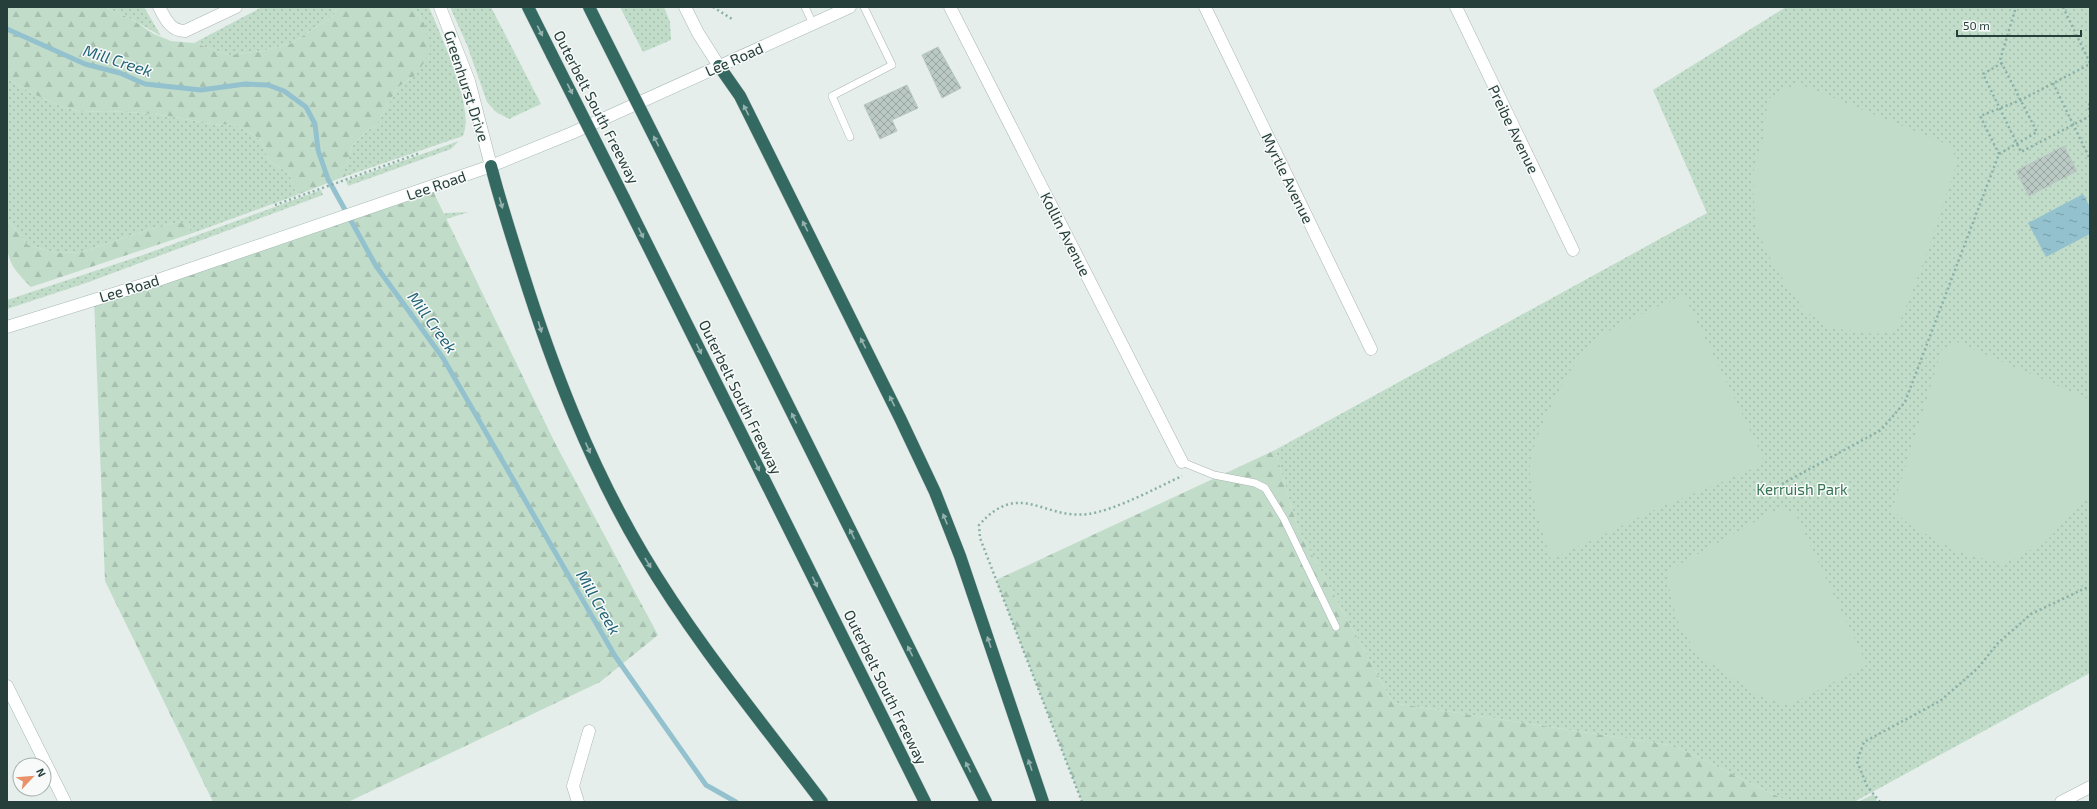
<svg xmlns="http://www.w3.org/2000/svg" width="2097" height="809" viewBox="0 0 2097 809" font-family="'Exo 2',sans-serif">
  <defs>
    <pattern id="grass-dots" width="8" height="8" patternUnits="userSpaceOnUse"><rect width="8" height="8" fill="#c1ddca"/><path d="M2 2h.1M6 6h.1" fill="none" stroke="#a6bfae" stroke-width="1.8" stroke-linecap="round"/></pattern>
    <pattern id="forest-firs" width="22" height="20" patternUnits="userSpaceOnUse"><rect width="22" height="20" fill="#c1ddca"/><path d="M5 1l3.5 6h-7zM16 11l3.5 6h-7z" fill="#a6bfae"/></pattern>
    <pattern id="water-ripples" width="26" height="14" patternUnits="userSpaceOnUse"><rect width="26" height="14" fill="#93c1ce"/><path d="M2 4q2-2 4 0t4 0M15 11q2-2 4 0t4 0" fill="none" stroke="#789ea8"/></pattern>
    <pattern id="building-cross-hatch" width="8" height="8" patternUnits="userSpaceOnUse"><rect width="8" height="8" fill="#bbc9c4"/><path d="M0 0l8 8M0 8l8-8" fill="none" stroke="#98a5a0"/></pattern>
  </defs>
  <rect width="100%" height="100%" fill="#e6eeeb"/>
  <g fill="url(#grass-dots)">
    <polygon points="105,7 144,7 161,36 133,20"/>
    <polygon points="262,7 338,7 333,16 292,43 263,51 229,55 194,43"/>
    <path d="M413 7H429C440 34 476 110 463 136L346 176 341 168 347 164 352 146 368 130 376 126 398 87 416 75 424 23Z"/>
    <polygon points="450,7 491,7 541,104 509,119 496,112 487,102 467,45"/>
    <polygon points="620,7 664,7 670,22 671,40 643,52"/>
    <polygon points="1786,7 2090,7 2090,673 1854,802 1789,802 1675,746 1393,703 1298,529 1275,450 1707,213 1653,90"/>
    <polygon points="7,78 33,94 63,107 82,112 107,111 141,113 169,116 211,124 236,125 260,139 270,162 289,173 297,195 190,234 189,225 179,222 154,228 82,252 57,253 28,245 7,219"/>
    <polygon points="459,141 451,149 348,186 346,181"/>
    <polygon points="321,190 323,195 86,283 7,309 7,300 143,255"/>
    <polygon points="469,212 377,240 374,235 447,213"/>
  </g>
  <g fill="url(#forest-firs)">
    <polygon points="7,7 105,7 133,20 154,34 171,41 194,43 229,55 263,51 292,43 333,16 338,7 413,7 424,23 431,51 416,75 398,87 376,126 368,130 352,146 347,164 342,168 346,176 297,195 289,173 270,162 260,139 236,125 211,124 169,116 141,113 107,111 82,112 63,107 33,94 7,78"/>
    <polygon points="431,187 555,443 658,635 600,682 348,802 213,802 105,581 94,299"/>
    <path d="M7 219 28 245 57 253 82 252 154 228 179 222 189 225 190 234 31 287C4 261 7 255 7 219Z"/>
    <polygon points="1275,450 1298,529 1393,703 1675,746 1789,802 1082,802 996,580"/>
    <polygon points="1874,794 1877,802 1858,802"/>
  </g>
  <g fill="#c1ddca">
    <polygon points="1797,83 1951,146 1957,162 1926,256 1899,324 1895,330 1875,334 1831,328 1805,311 1775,268 1755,226 1753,173 1763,138 1768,99"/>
    <path d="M1684 295 1763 457 1757 467 1652 511 1551 560C1543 533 1529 494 1530 466 1531 439 1570 363 1590 345 1614 323 1654 309 1684 295Z"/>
    <polygon points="1957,342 2088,399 2090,403 2090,491 2046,542 2004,564 1958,552 1910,525 1892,510 1942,349"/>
    <polygon points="1779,508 1795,513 1867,665 1789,705 1760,696 1697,654 1676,618 1666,572"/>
  </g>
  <polygon fill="url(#water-ripples)" points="2083,194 2090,207 2090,234 2046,257 2028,223"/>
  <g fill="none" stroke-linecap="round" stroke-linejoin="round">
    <polyline stroke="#93c1ce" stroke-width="5" points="7,29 85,64 120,73 145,84 201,90 245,84 268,85 284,91 306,107 315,124 318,150 328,179 376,266 443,358 615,656 706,785 736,802"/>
  </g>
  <g fill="url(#building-cross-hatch)" stroke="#b9c7c2">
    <polygon points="938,47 961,88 942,98 922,55"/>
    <polygon points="907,85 918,108 892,120 897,131 880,139 864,105"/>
    <polygon points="2064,146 2077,171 2029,196 2016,171"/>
  </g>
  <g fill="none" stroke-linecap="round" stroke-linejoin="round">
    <defs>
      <g id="lane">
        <polyline points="805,7 813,24"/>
        <polyline points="850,137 832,96 892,65 864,7"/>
        <polyline points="1182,462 1214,475 1255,483 1265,488 1284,519 1336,627"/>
      </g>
      <g id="street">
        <path d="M159 7C165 18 170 31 185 31L236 7"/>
        <polyline points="440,7 469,81 491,166"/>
        <polyline points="950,7 1182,462"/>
        <polyline points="1205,7 1371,349"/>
        <polyline points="1456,7 1573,250"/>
        <polyline points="578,802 573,786 589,731"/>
        <polyline points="2061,802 2090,787"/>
      </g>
      <g id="secondary">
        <polyline points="685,7 698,33 719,66"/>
        <polyline points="7,327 158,280 491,166 572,133 850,7"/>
        <polyline points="7,686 65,802"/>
      </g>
      <g id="highway">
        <polyline points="528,7 552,55"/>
        <polyline points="589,7 601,31"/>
        <polyline points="719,66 740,96 900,418 935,492 960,556 1043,802"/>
        <path d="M491 166C500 201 511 235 522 270 553 369 590 465 643 554 695 642 761 721 822 802"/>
        <polyline points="674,176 986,802"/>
        <polyline points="624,198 925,802"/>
      </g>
    </defs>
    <use href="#lane" stroke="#a9b6b2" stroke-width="8"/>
    <use href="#street" stroke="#a9b6b2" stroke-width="13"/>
    <use href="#secondary" stroke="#a5b9b3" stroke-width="13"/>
    <use href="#highway" stroke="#c2c9c8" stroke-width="13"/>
    <g stroke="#89afa6" stroke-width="2.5" stroke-dasharray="2 3" stroke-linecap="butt">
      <polyline points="713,7 732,19"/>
      <polyline points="2063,7 2090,63"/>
      <polyline points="2002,63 1983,74 2021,152 2090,116"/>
      <polyline points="2053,83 2090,159"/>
      <polyline points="2090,104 2088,105 2090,112"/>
      <polyline points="1999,154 1980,116 2021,100 2090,64"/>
      <polyline points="275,205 420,153"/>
      <polyline points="1782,484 1881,430 1905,402 1999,154 2037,132 2000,60 2016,7"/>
      <path d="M1082 802 980 538 979 525C1020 479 1043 520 1088 514 1116 510 1156 488 1182 476"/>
      <polyline points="1880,802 1867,786 1857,761 1864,742 1940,701 1978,668 1997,644 2031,614 2090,586"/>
    </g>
    <use href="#lane" stroke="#fff" stroke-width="7"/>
    <use href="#street" stroke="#fff" stroke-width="12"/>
    <use href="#secondary" stroke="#fff" stroke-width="12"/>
    <use href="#highway" stroke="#346962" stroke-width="12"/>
    <defs>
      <g id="highway-bridge">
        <polyline points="601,31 674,176"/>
        <polyline points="552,55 624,198"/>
      </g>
    </defs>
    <use href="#highway-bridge" stroke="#c2c9c8" stroke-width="13" stroke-linecap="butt"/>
    <use href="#highway-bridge" stroke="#346962" stroke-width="12"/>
  </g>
  <defs><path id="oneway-solid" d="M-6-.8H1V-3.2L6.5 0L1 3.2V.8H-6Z"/></defs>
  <g fill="#96b2ae">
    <use href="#oneway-solid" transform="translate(540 31) rotate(63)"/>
    <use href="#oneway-solid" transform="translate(570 89) rotate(63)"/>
    <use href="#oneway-solid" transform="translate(746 110) rotate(-117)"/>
    <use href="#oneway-solid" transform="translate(656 141) rotate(-117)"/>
    <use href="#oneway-solid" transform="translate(501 203) rotate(74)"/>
    <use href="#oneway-solid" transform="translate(805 226) rotate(-117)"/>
    <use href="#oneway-solid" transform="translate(641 233) rotate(64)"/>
    <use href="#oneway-solid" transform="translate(540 327) rotate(73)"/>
    <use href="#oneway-solid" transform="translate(863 343) rotate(-117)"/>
    <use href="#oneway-solid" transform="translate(699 349) rotate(64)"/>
    <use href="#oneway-solid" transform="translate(892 401) rotate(-116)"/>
    <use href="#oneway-solid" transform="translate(794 418) rotate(-116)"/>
    <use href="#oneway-solid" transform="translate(588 448) rotate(66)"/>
    <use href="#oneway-solid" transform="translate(757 466) rotate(64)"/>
    <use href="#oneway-solid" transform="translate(945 519) rotate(-112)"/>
    <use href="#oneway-solid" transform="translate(852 534) rotate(-116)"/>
    <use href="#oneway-solid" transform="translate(648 563) rotate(58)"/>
    <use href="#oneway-solid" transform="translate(815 582) rotate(64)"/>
    <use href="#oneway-solid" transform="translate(989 642) rotate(-108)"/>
    <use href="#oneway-solid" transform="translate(910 651) rotate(-116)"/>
    <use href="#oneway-solid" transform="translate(1030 765) rotate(-109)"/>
    <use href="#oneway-solid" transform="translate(968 767) rotate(-116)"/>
  </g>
  <g text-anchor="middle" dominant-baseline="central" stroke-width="3" stroke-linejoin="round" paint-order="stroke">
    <g font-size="15" fill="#263f3a" stroke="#f7faf9">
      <text transform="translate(734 59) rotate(-24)">Lee Road</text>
      <text transform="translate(467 86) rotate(72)">Greenhurst Drive</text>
      <text transform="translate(597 107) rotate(63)">Outerbelt South Freeway</text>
      <text transform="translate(1514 129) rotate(64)">Preibe Avenue</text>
      <text transform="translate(1288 178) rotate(64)">Myrtle Avenue</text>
      <text transform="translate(436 185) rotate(-19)">Lee Road</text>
      <text transform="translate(1066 234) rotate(63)">Kollin Avenue</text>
      <text transform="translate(129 288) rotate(-17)">Lee Road</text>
      <text transform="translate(741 397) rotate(64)">Outerbelt South Freeway</text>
      <text transform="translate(886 687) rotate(64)">Outerbelt South Freeway</text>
    </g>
    <g font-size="15" fill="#337350" stroke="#f7faf9">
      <text x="1802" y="489">Kerruish Park</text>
    </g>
    <g font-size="16" font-style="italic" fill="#236478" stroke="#f7faf9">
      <text transform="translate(118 60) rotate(18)">Mill Creek</text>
      <text transform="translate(433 322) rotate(54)">Mill Creek</text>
      <text transform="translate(599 602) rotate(60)">Mill Creek</text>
    </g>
  </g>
  <rect width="2097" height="809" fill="none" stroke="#263f3a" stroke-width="16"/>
  <g transform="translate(32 777) rotate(64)"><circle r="19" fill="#f7faf9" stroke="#a3afad"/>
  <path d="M0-3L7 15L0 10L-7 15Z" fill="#e99169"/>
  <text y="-6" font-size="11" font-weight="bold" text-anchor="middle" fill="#263f3a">N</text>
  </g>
  <path d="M1957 30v6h124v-6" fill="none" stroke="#263f3a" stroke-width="2"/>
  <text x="1963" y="30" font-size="12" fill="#263f3a" stroke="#f7faf9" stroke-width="3" paint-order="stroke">50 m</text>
</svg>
